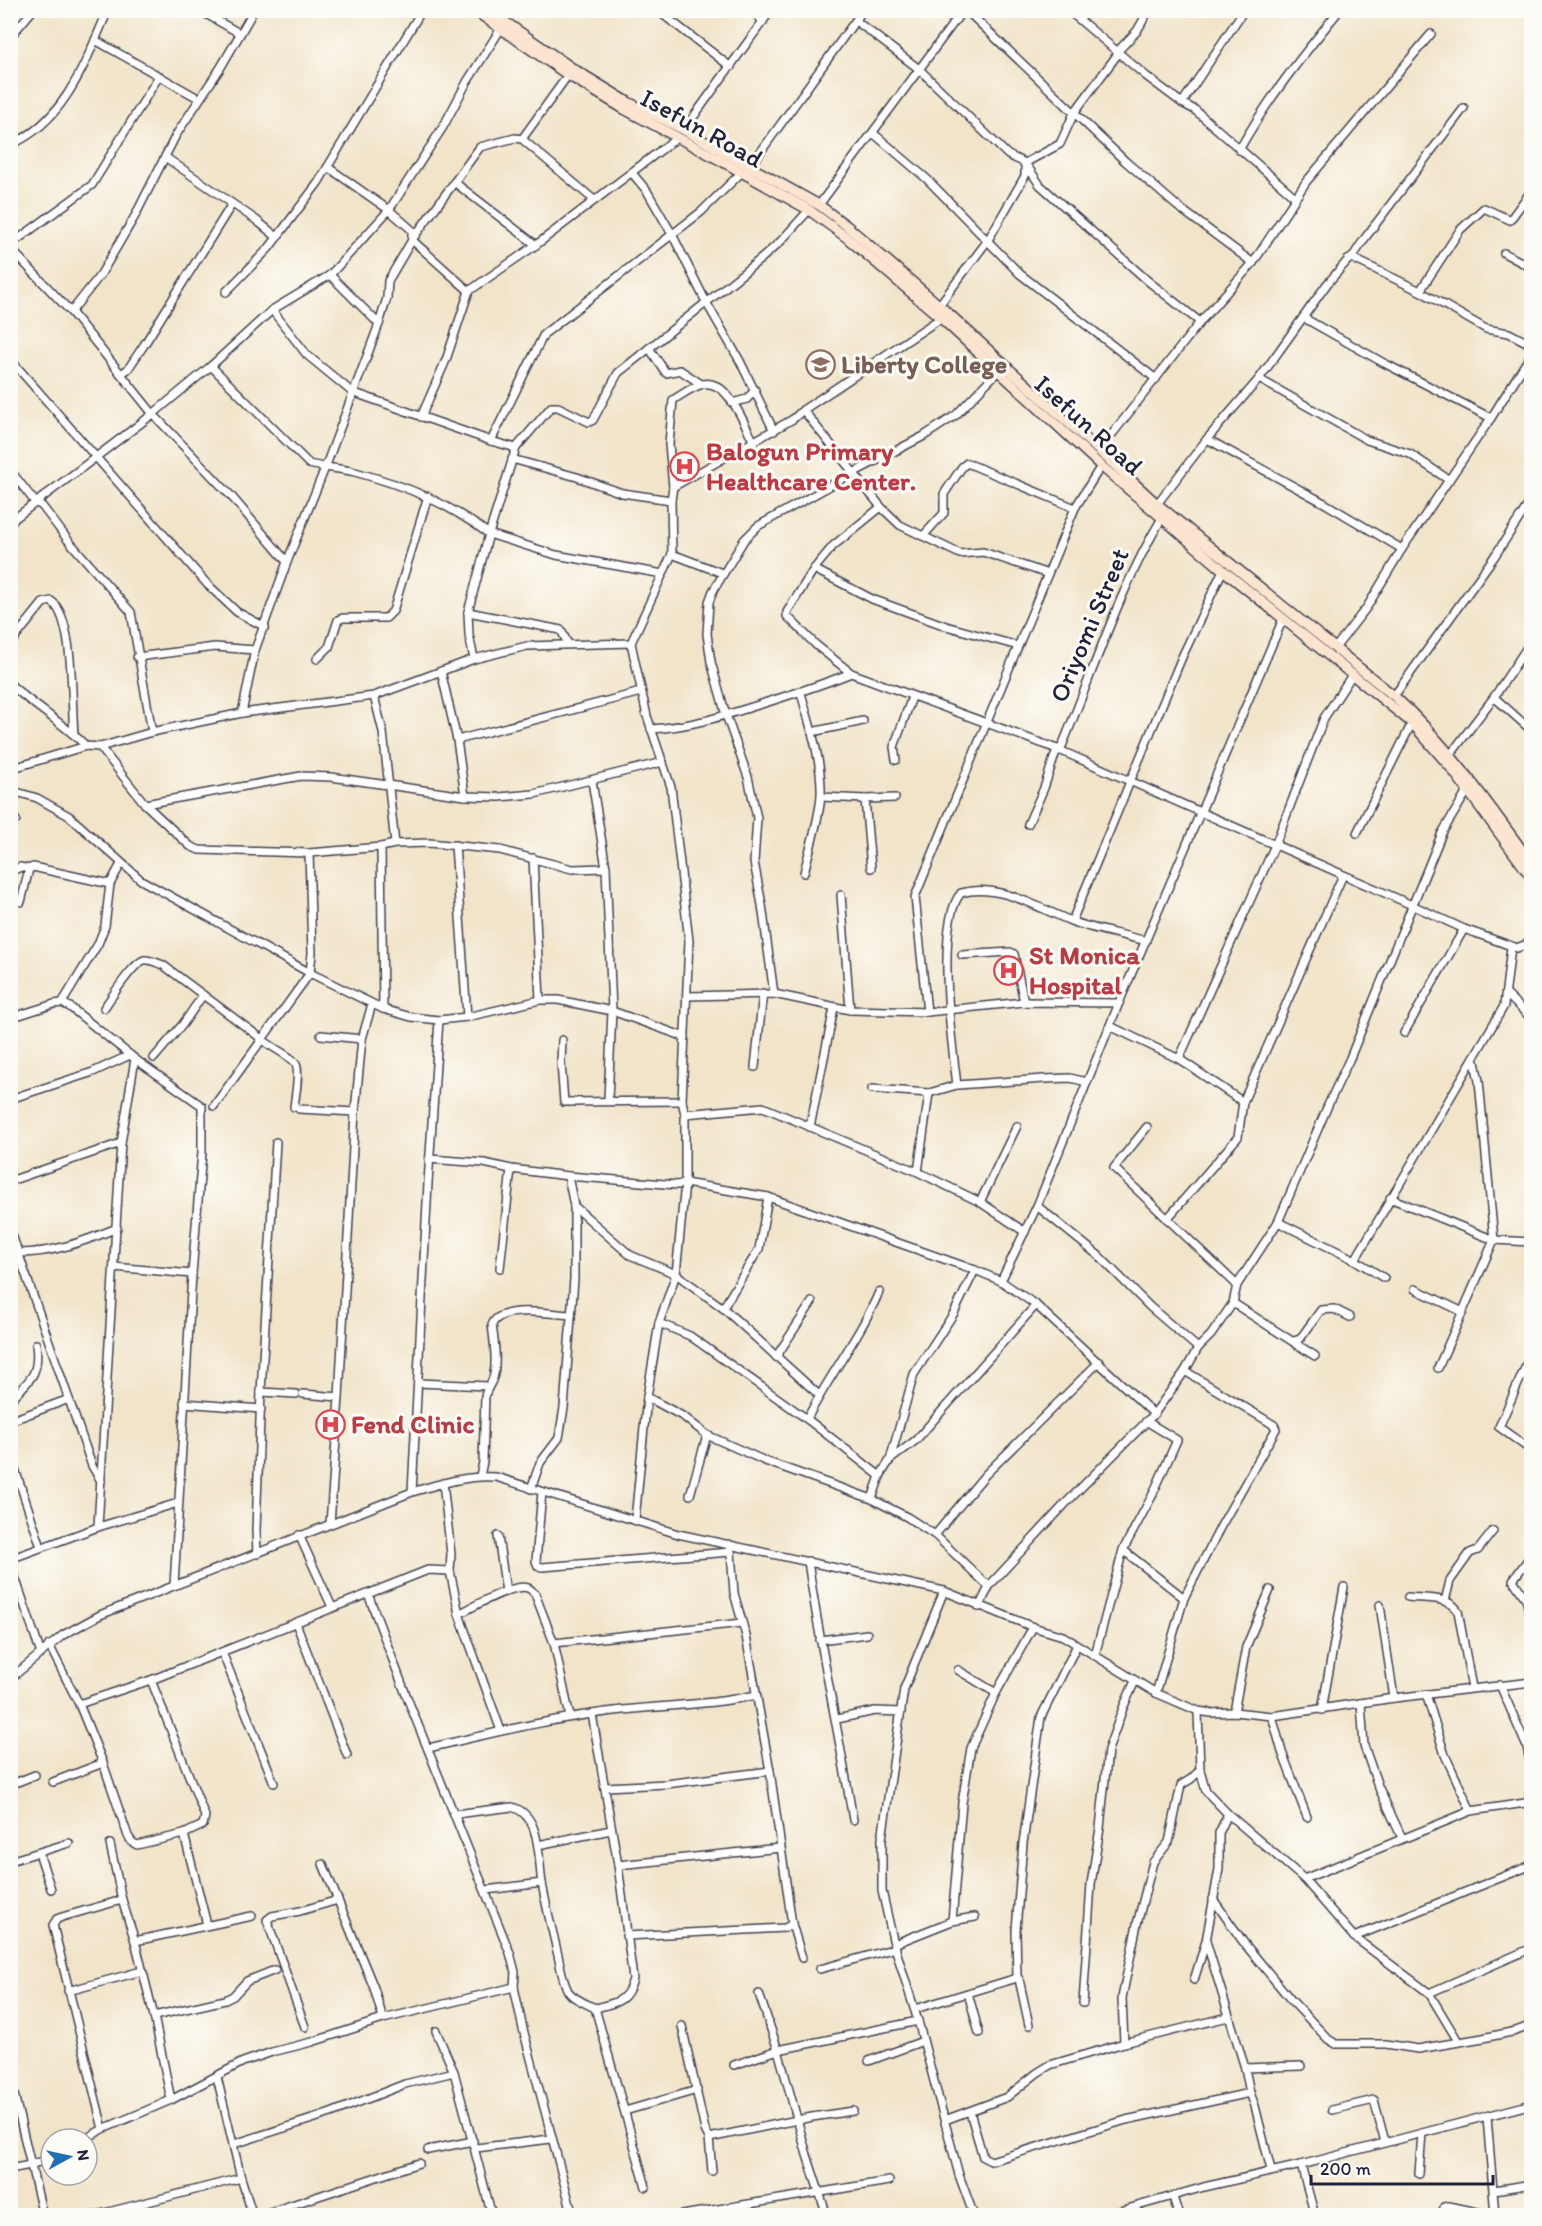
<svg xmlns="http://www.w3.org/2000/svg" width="1542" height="2226" viewBox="0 0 1542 2226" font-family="Itim,sans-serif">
  <rect width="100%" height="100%" fill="#fdfcf7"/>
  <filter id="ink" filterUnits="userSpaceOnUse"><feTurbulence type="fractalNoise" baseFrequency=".0167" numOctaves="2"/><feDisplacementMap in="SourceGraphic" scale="12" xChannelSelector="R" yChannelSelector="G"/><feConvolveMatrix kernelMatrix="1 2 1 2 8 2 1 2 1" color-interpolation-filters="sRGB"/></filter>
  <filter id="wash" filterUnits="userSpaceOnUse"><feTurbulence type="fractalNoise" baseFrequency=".008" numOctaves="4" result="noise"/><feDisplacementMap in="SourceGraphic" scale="24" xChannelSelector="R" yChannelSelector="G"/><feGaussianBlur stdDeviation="1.35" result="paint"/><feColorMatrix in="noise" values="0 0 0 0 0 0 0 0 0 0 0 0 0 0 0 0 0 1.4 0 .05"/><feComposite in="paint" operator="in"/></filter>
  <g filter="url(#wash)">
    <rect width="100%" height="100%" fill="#f1e4c9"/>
  </g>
  <g filter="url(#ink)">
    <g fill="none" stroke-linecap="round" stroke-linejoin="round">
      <defs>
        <g id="street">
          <polyline points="199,10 239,33"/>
          <polyline points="657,10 731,67"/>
          <polyline points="753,10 763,22"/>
          <polyline points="966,10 1125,161 1177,206 1253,263"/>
          <polyline points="1068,10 1146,76 1182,103 1195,110 1295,197"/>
          <polyline points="856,21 919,69 1008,155 1025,163 1040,185 1148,281 1200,322"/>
          <polyline points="10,37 33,10"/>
          <polyline points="95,40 198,98"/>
          <polyline points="1182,103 1244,10"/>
          <polyline points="684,130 771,10"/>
          <polyline points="873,133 927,179 1020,274 1156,379"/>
          <polyline points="522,139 568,75"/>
          <path d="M10 145C65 122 86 61 108 10"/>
          <path d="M1239 150C1267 100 1302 56 1338 12"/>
          <polyline points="165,157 256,220 277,237"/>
          <polyline points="329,168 389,210 412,230 412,240 469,291"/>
          <polyline points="749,168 863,10"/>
          <polyline points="632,173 647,191 672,234 706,302 740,361 774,431"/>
          <polyline points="454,182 536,245"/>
          <polyline points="819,205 963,10"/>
          <polyline points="10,245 92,185 159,76"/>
          <polyline points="10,248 71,312 153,414 232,497 287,562"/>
          <polyline points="1504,253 1532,268"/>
          <polyline points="1352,258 1420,291 1486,329 1509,333 1532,345"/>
          <polyline points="330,275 379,324"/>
          <polyline points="1420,291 1460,230 1484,208 1510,220 1532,190"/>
          <polyline points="226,292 269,248 318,183 422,10"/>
          <polyline points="937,308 988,240 1025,176 1025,163 1060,144 1074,113 1117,55 1117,52 1137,31 1149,10"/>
          <polyline points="272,310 307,355 352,392 491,441 516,448"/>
          <polyline points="71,312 101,274 135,216 176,135 221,67 254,10"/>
          <polyline points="1304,318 1382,362 1491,418"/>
          <polyline points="649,348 666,373 680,370 701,384"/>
          <polyline points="10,359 207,584 237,612 265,627"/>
          <path d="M211 366 309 464C324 468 340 468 355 472 407 486 446 502 489 534L468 612 469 635 474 659 527 646 631 643"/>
          <polyline points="121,374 128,369 144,345 232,204"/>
          <polyline points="1259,379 1367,440 1410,454 1449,480"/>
          <polyline points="732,403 747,399 755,390"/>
          <polyline points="803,410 881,507 900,525 960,554 983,552 1048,574"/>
          <polyline points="421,417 446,360 469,291 536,245 678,137"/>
          <polyline points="1207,439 1326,504 1402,549"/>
          <polyline points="491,441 544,334 701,212 741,173"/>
          <polyline points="1099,451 1200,322 1253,263 1306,182 1431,34"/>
          <polyline points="512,459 577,477 622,493 671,500"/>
          <polyline points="10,470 35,502 42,506 68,540 131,612 152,732"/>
          <polyline points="673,487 793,419 803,410 941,318"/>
          <polyline points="1157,504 1207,439 1259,379 1327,284 1348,260 1352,258 1365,238 1464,108"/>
          <polyline points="881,507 833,546 814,569 787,612 787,616 816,645 851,673 1057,749 1412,905 1464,929 1517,948 1532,942"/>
          <polyline points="10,522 153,414 211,366 272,310 330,275 389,210 443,127 467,82 500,30"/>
          <polyline points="923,536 944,513 944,494 962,467 967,463 1075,508"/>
          <polyline points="672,554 722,573"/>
          <polyline points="814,569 872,599 946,626 1018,646"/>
          <polyline points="663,574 556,555 489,534 516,448 551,407 558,407 589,422 593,420 618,373 762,258 781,241 809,210"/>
          <polyline points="468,612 561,630 568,644"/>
          <path d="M10 644 43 603 51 601C75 617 71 705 74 734"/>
          <polyline points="1335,648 1367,607 1402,549 1491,418 1532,353"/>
          <polyline points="137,657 215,647 255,650"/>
          <polyline points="317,659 329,647 338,620 343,618 386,618 393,611 428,496"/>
          <polyline points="441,671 457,740 465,796"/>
          <path d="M10 684C35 707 63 723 86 746"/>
          <path d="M801 693C810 726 822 760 821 795 820 817 809 850 804 873"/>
          <polyline points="1394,696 1494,557 1532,499"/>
          <polyline points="1494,697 1532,731"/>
          <polyline points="242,713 255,650 287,562 325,468 379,324 387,298 388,281 412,240 480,147 515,138 522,139 594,200"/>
          <path d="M651 729C688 727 720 717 755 706 787 696 819 686 851 673"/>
          <polyline points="812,732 863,721"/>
          <polyline points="457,740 641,692"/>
          <polyline points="100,747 145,804 190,846 199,850 309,853 381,847 395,844 429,843 500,850 572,869 606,868"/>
          <path d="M1060 751C1093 673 1118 591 1162 518"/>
          <polyline points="1448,758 1494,697 1532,640"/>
          <polyline points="896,760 894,747 912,697"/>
          <polyline points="10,769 86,746 100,747 152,732 242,713 374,696"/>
          <polyline points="592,781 606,868 612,1011 608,1100"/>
          <polyline points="10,790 37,798 69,816 141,880 310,973 383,1009 411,1017 439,1020 467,1017 540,1000 558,1000 612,1011 685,1037"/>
          <polyline points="821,797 865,799 895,798"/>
          <polyline points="865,799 871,868"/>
          <polyline points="145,804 301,776 331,777 465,796 499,797 534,794 663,762"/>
          <polyline points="10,823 16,820"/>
          <polyline points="1028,824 1044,788 1057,749"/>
          <polyline points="1357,833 1412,723"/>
          <polyline points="395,844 383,732 374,696 474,659"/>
          <polyline points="455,845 467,1017"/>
          <polyline points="381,847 383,1009"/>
          <polyline points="533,858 540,1000"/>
          <polyline points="10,872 20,867 29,869"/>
          <polyline points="841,895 850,1010"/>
          <polyline points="21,902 29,869 33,867 110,884"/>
          <polyline points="1072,921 1182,657 1223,570"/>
          <polyline points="962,955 1010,952 1014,954 1024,1002"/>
          <polyline points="774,994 762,905 754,862 757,818 748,777 726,715 711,662 707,634 709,602 713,591 744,540 758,526 853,473 924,436 956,415 998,371"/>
          <polyline points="1506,994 1532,1019"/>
          <polyline points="688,996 774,994 850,1010 927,1012 1024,1002 1119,1003"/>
          <polyline points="62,1003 98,944 105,926 110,884 121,864"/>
          <path d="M104 1008C112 997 132 964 144 960 150 959 157 963 163 965L262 1039C270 1047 293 1057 296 1064 300 1072 295 1098 294 1107"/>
          <polyline points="927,1012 915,897 1075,508 1101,466"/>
          <polyline points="10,1018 54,1004 62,1003 70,1007 135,1059 202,1106 202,1152 192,1274 174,1586"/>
          <polyline points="1110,1026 1179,1059 1243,1102"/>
          <polyline points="1404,1033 1464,929"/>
          <polyline points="321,1035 362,1039"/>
          <polyline points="562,1040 561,1063 564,1102 682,1101"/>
          <polyline points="154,1058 183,1024 203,995"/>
          <polyline points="1179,1059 1275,845 1324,718 1352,675"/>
          <polyline points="755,1067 763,993"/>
          <path d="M957 1085C952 1045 935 923 961 893 998 882 1038 908 1071 921 1095 930 1121 934 1146 941"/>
          <polyline points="872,1089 929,1093 957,1085 1044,1079 1070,1078 1087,1082"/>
          <polyline points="10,1099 93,1072 130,1055"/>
          <polyline points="214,1106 310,973 312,953 309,853"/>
          <polyline points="299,1109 355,1112"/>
          <polyline points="685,1114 763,1107 918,1172 980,1202 1025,1232"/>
          <polyline points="810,1127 834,1008"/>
          <polyline points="1147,1127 1114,1168 1237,1285"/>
          <polyline points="429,1159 484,1163 511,1169 568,1176 677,1185 685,1183 768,1197 975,1270 1001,1281 1036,1305 1154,1414"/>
          <polyline points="918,1172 929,1093"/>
          <polyline points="10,1181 121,1143"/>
          <polyline points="1390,1198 1494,1240 1532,1242"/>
          <polyline points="980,1202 1017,1126"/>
          <polyline points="574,1206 630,1255 676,1274 723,1308 819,1395"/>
          <polyline points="1037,1206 1099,1256 1150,1307 1198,1348"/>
          <polyline points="1167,1219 1238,1137 1243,1102 1343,875"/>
          <polyline points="1278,1222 1355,1260 1384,1278"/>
          <polyline points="10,1229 92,1466 101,1481"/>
          <path d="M19 1253C54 1253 85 1241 117 1228"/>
          <polyline points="1355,1260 1504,1006 1511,947"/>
          <polyline points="114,1267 192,1274"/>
          <polyline points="500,1268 511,1169"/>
          <polyline points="1001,1281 1037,1206 1119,1003 1283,619"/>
          <polyline points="1415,1289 1463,1312"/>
          <polyline points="1233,1303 1315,1356"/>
          <polyline points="723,1308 759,1249 768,1197"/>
          <polyline points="659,1323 690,1336 807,1419 880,1476"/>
          <polyline points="1294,1341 1300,1339 1321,1310 1334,1309 1350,1317"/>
          <polyline points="1532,1352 1499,1427 1532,1451"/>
          <polyline points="776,1357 812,1302"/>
          <polyline points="1438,1368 1494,1240 1479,1081 1474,1057"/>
          <polyline points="418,1383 488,1386"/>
          <polyline points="261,1392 296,1394"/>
          <polyline points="303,1394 339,1397"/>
          <polyline points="647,1397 684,1417 707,1435 765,1461 872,1499 907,1517 935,1535 985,1583 990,1585"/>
          <path d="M10 1400C30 1380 40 1375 36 1344"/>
          <polyline points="184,1403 261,1409"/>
          <path d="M807 1419C829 1375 860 1337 879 1292"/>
          <polyline points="10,1421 69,1399"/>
          <polyline points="10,1454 41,1547"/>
          <polyline points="890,1460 916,1440 1036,1305"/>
          <path d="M480 1476 483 1462 485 1396C487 1387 493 1382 494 1374 497 1359 494 1340 492 1325 499 1304 552 1314 571 1315"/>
          <polyline points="443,1483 451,1554 450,1571 459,1614 501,1731"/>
          <polyline points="531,1489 540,1463 559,1438 564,1408 574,1279 574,1206 568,1176"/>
          <polyline points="412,1492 428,1183 439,1020"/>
          <polyline points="542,1492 536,1561 538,1566 542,1567 731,1552"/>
          <polyline points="690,1495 707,1435"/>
          <polyline points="872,1499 880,1476 890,1460 914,1374 954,1313 975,1270"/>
          <path d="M635 1520 647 1397 659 1323 676 1274 685 1183V1114L682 1101 689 941 682 881 671 787 647 716 631 643 672 554 671 500 673 487 669 444 673 400C683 394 693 386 703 384 728 379 744 424 754 442"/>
          <polyline points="330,1524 339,1397 355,1112 362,1039 372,1004"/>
          <polyline points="98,1527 121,1143 135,1059"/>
          <polyline points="299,1535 332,1607"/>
          <polyline points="935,1535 985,1475 1099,1362"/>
          <polyline points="498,1536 506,1592"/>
          <polyline points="1123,1550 1184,1598"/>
          <polyline points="257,1554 256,1530 261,1392 276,1142"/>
          <polyline points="1532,1554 1513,1580 1526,1599 1532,1622"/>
          <polyline points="10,1559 98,1527 178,1503"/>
          <path d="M808 1561C820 1648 839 1733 853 1820"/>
          <polyline points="10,1562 41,1654"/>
          <polyline points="944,1591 904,1689 882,1839 882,1891 894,1944 918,2021 959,2175 974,2216"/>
          <polyline points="368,1594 408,1700 510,1953 515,1972 514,1987 523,2029 573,2216"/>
          <path d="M1408 1597C1423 1599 1450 1596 1458 1611L1472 1688"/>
          <polyline points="1445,1601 1450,1581 1470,1553 1478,1550 1493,1531"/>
          <polyline points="1380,1605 1394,1698"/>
          <polyline points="979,1607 990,1585 1066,1503 1154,1414 1185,1371 1198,1348 1211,1335 1233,1303 1237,1285 1278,1222 1329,1103 1350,1058 1442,833 1468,790"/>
          <path d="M459 1614C473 1607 513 1583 528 1588 531 1589 532 1591 535 1594L554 1643 570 1717"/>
          <polyline points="296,1623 347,1755"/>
          <polyline points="820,1640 867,1634"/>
          <polyline points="554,1643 742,1623"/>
          <polyline points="49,1645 79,1704 103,1763 128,1836 132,1842 137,1845 184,1834 203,1825 205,1816 151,1680"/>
          <polyline points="222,1652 274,1783"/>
          <polyline points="1095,1655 1123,1550 1152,1496 1177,1440 1146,1421"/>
          <polyline points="958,1670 996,1693"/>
          <path d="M10 1679 63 1635 100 1615 412 1492C439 1484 467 1475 496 1477L678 1534 944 1591 1033 1627 1063 1636 1156 1693 1198 1711 1211 1713 1234 1712 1272 1716 1394 1698 1532 1682"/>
          <polyline points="1500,1685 1527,1747 1532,1771"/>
          <polyline points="1156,1693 1184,1598 1221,1526 1276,1429 1274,1425 1185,1371"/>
          <polyline points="1426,1694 1445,1755 1471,1811"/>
          <polyline points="1361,1703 1364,1746 1378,1786 1402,1838"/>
          <polyline points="79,1704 151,1680 428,1570 450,1571"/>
          <polyline points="1322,1710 1344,1587"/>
          <polyline points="1198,1711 1200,1770 1206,1791 1228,1814 1304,1879 1354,1937 1429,1993 1458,2041"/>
          <polyline points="1234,1712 1246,1647 1270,1590"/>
          <path d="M592 1714 618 1865 633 1979C627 2002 616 2003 595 2008"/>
          <polyline points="1272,1716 1282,1752 1307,1817"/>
          <polyline points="837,1719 875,1711 901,1712"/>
          <path d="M428 1748C493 1733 557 1717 623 1710 668 1705 712 1705 756 1695"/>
          <polyline points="53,1782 103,1763"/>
          <polyline points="10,1785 35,1775"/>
          <polyline points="605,1787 666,1784 770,1771"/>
          <path d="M455 1814 512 1807C542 1815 538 1860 542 1883 546 1906 552 1929 557 1951 560 1963 562 1980 568 1991 573 1999 587 2004 595 2008L646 2187"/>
          <polyline points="1228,1814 1219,1833 1219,1869 1206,1941 1245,2068 1250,2093 1255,2106 1271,2170"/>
          <polyline points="184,1834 207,1925"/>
          <polyline points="110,1844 122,1900 135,1941 154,2016 171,2100"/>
          <polyline points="538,1845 611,1830"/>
          <polyline points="39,1853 51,1889"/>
          <polyline points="10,1861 69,1843"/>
          <polyline points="323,1864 374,1988 383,2019"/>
          <polyline points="618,1865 780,1848"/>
          <polyline points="1304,1879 1471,1811 1532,1802"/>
          <polyline points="486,1890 542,1883"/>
          <polyline points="1213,1899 1244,1943 1291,2000 1328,2039 1336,2044 1386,2044 1418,2049 1483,2038 1516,2031 1532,2025"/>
          <polyline points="952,1921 962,1803 971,1748 996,1693 1033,1627"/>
          <polyline points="792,1924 802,1958"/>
          <polyline points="626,1936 785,1928 792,1924 770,1771 746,1636 734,1593 731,1552 729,1544"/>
          <polyline points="1354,1937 1532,1865"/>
          <polyline points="135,1941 252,1916"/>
          <polyline points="894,1944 952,1921 975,1917"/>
          <polyline points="820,1969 896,1948"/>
          <polyline points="1017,1978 1016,1930 1023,1843 1041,1717 1077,1645"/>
          <polyline points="1194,1980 1206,1941"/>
          <polyline points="68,1991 142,1971"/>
          <polyline points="968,1993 979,2033"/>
          <polyline points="1429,1993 1532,1948"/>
          <polyline points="759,1994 778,2050 807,2155 827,2216"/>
          <polyline points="1083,2003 1091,1884 1100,1828 1108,1750 1123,1708 1135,1681"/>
          <polyline points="915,2009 1017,1978 1019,1979 1029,2025"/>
          <polyline points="154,2016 225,2000 233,1996 247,1981 275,1970"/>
          <polyline points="682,2026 705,2130 709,2138 812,2117 853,2111"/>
          <polyline points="305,2027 267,1920 272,1916 300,1911 338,1900"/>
          <polyline points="436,2031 454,2072 492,2216"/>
          <polyline points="1124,2043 1122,1998 1137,1924 1153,1862 1169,1842 1181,1785 1191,1779 1200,1770"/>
          <polyline points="869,2061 923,2041"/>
          <polyline points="734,2065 778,2050 918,2021"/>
          <polyline points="1245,2068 1301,2066"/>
          <polyline points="10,2077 43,2216"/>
          <polyline points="217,2077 241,2178 253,2216"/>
          <polyline points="1332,2110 1374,2100 1385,2142"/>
          <polyline points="625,2111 697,2090"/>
          <polyline points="970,2112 983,2157 991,2161 1126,2120 1250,2093"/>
          <polyline points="1487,2117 1495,2215"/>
          <polyline points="945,2120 1007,2097 1037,2073 1050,2065 1124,2043 1228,2017"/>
          <polyline points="103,2129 53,1925 57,1919 62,1917 122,1900"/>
          <polyline points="709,2138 712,2171"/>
          <polyline points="85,2139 103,2129 171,2100 243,2062 272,2052 312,2042 383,2019 514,1987"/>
          <polyline points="234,2144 331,2113 405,2084 454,2072"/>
          <polyline points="476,2148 551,2139"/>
          <polyline points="428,2150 473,2141"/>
          <polyline points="1301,2165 1315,2216"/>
          <polyline points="10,2169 30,2165 51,2158"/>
          <polyline points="1419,2174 1422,2133"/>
          <polyline points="1494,2190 1532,2184"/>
          <polyline points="1173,2197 1179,2216"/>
          <polyline points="93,2216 241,2178"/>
          <polyline points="258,2216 419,2163"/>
          <polyline points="676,2216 889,2181"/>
          <polyline points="1103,2216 1204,2187 1301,2165 1532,2104"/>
          <polyline points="1443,2216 1444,2207 1449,2206 1496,2216"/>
        </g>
        <g id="secondary">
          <polyline points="474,10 568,75 624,109 718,159 809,210 846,237 941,318 1101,466 1154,511 1223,570 1412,723 1452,769 1532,878"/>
          <path d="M488 10 572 68 628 102 684 130 819 205 847 226 947 312 1157 504 1394 696C1448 745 1489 805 1532 864"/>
        </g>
      </defs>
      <use href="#street" stroke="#413f50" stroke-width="10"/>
      <use href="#secondary" stroke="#413f50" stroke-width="12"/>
      <use href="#street" stroke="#fff" stroke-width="7"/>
      <use href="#secondary" stroke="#fce5d0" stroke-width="9"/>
    </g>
  </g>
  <defs>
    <symbol id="school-ring" viewBox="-11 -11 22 22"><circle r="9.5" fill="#fdfcf7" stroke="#8d6e63" stroke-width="1.5"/><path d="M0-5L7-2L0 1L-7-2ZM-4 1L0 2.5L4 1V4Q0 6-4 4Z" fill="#8d6e63"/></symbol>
    <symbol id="hospital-ring" viewBox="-11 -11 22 22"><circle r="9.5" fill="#fdfcf7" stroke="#e0444e" stroke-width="1.5"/><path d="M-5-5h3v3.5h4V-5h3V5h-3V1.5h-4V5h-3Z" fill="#e0444e"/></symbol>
  </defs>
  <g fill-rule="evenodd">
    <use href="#school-ring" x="804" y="348" width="33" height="33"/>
    <use href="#hospital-ring" x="668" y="450" width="33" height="33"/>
    <use href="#hospital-ring" x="992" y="954" width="33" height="33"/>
    <use href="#hospital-ring" x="314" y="1408" width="33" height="33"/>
  </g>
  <g text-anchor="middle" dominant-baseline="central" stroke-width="6" stroke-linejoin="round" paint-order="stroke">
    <g font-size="26" fill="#22223b" stroke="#fdfcf7">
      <text transform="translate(702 128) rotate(29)">Isefun Road</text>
      <text transform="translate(1089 425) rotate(42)">Isefun Road</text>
      <text transform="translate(1089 625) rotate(-67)">Oriyomi Street</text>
    </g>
    <g font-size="26" font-weight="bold" fill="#785e54" stroke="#fdfcf7" text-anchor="start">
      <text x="841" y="364">Liberty College</text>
    </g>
    <g font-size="26" font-weight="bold" fill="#be3a42" stroke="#fdfcf7" text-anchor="start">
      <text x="706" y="451">Balogun Primary<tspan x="706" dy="30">Healthcare Center.</tspan></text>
      <text x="1029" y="955">St Monica<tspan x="1029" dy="30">Hospital</tspan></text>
      <text x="351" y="1424">Fend Clinic</text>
    </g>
  </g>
  <rect width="1542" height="2226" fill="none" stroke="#fdfcf7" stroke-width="36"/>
  <g transform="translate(69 2157) rotate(82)"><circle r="28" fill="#fdfcf7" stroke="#a5a5ac" stroke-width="1.5"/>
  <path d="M0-4.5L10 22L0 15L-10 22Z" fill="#1f6fb2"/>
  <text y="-9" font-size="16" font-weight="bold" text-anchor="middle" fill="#22223b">N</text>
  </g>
  <path d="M1311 2175v9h182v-9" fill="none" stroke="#22223b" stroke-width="3"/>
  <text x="1320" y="2175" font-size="18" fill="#22223b" stroke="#fdfcf7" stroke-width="4.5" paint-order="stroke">200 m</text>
</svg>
